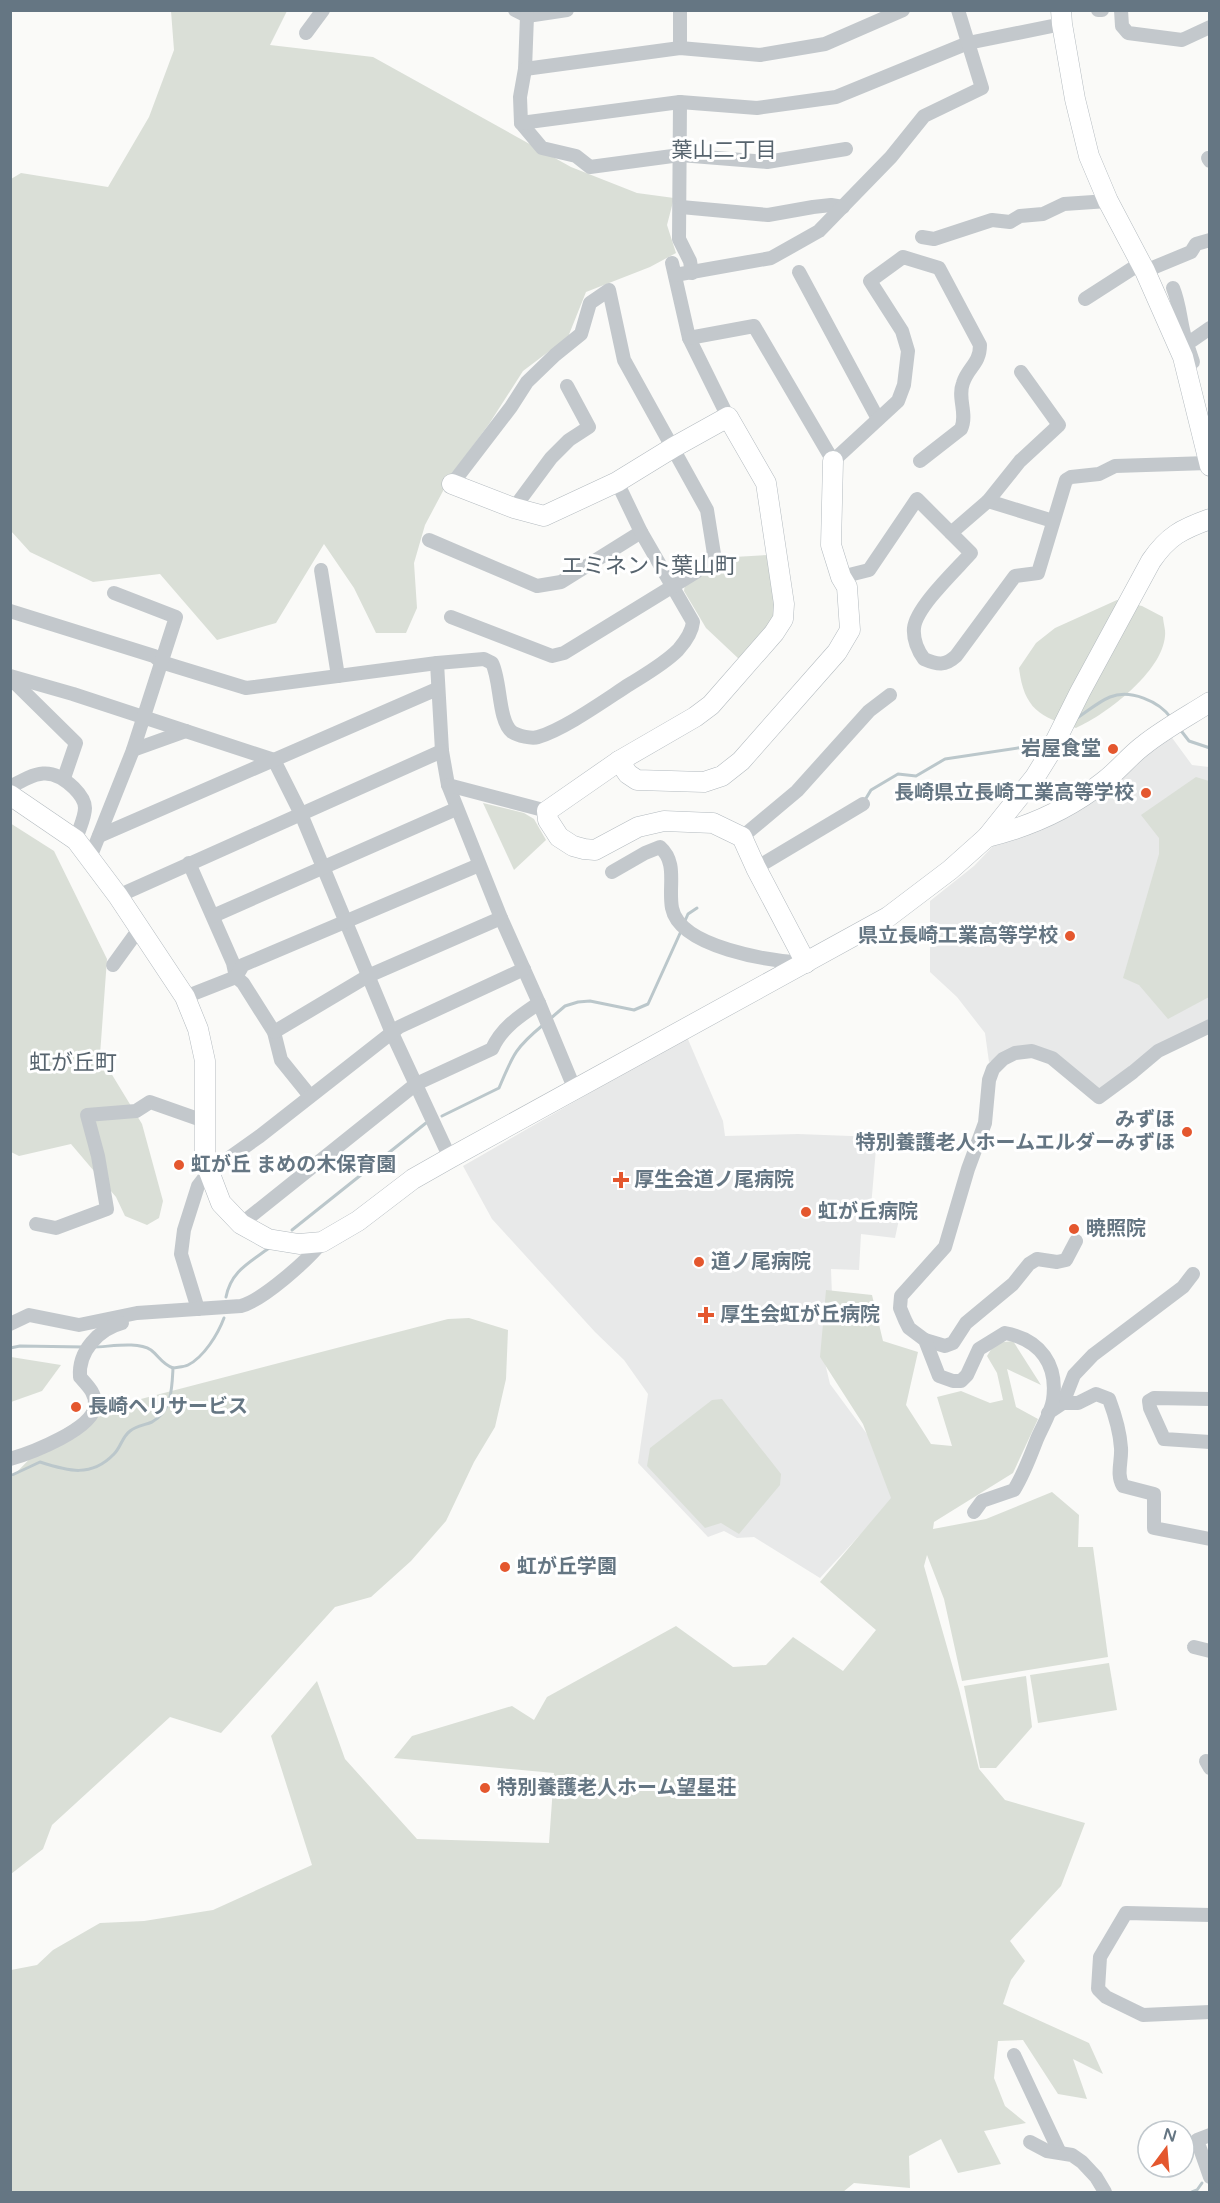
<svg xmlns="http://www.w3.org/2000/svg" width="1220" height="2203" viewBox="0 0 1220 2203" font-family="'Varela Round','Noto Sans JP',sans-serif">
  <rect width="100%" height="100%" fill="#fafaf8"/>
  <g fill="#e8e9e9">
    <polygon points="1170,735 1192,765 1209,767 1209,1021 1102,1090 1092,1088 1047,1051 1013,1052 989,1062 985,1033 957,997 930,972 930,901 974,866 997,842"/>
    <polygon points="687,1037 723,1121 725,1136 798,1134 877,1137 871,1207 901,1210 895,1238 861,1234 859,1270 831,1269 834,1348 825,1363 830,1384 878,1449 896,1496 820,1578 754,1537 737,1538 724,1531 708,1537 638,1463 648,1394 624,1360 595,1332 492,1219 463,1166"/>
  </g>
  <g fill="#dadfd7">
    <polygon points="171,11 287,11 270,45 373,57 571,167 637,193 674,198 667,225 676,253 650,267 586,292 568,337 523,371 489,424 452,474 425,525 414,563 417,608 406,633 376,633 354,588 324,544 276,623 217,640 160,574 93,582 30,552 11,531 11,179 21,173 108,187 149,117 174,50"/>
    <polygon points="768,555 775,612 773,622 740,660 706,628 684,591 685,584 713,567 717,558"/>
    <path d="M1117 600 1142 606 1163 617C1163 622 1166 630 1165 636 1162 672 1107 714 1076 728 1040 717 1024 709 1019 668L1036 643 1055 628Z"/>
    <polygon points="1196,777 1209,781 1209,997 1168,1019 1139,985 1123,978 1159,854 1159,838 1141,815"/>
    <polygon points="483,803 524,813 534,819 546,840 514,870"/>
    <polygon points="10,823 54,851 107,959 100,1055 142,1124 163,1201 159,1218 147,1225 125,1216 116,1197 71,1144 19,1156 11,1152"/>
    <polygon points="826,1290 872,1295 883,1341 918,1352 906,1405 931,1444 952,1446 937,1397 961,1391 990,1403 1003,1400 997,1373 987,1356 995,1343 1013,1341 1041,1385 1007,1369 1016,1407 1038,1419 1013,1473 934,1522 933,1529 986,1519 1052,1492 1079,1515 1078,1547 1093,1547 1108,1657 962,1681 944,1599 927,1555 924,1566 959,1689 979,1769 1005,1800 1085,1823 1061,1886 1010,1941 1025,1961 1011,1980 1003,2004 1089,2043 1103,2074 1073,2059 1087,2099 1058,2094 1023,2040 998,2041 994,2078 1005,2106 1026,2123 984,2131 1001,2164 958,2173 941,2139 909,2156 910,2188 854,2183 843,2192 11,2192 11,1970 37,1965 53,1950 100,1923 144,1921 213,1910 312,1865 271,1736 317,1681 345,1759 417,1839 549,1843 554,1773 394,1758 412,1736 512,1706 534,1720 547,1697 676,1626 733,1667 766,1665 793,1637 843,1671 876,1630 820,1582 891,1498 863,1424 820,1357"/>
    <polygon points="469,1318 508,1330 506,1379 495,1427 474,1462 446,1521 411,1561 371,1597 335,1607 221,1733 170,1717 52,1825 43,1849 11,1874 11,1478 50,1438 91,1412 448,1319"/>
    <polygon points="11,1357 61,1365 42,1391 11,1402"/>
    <polygon points="722,1399 781,1474 780,1485 739,1534 721,1523 705,1528 647,1466 650,1448 712,1400"/>
    <polygon points="1109,1663 1117,1710 1038,1723 1030,1675"/>
    <polygon points="1026,1676 1032,1727 996,1768 980,1768 964,1686"/>
  </g>
  <g fill="none" stroke-linecap="round" stroke-linejoin="round">
    <g stroke="#bbc7cb" stroke-width="3">
      <path d="M1077 718C1088 711 1098 702 1110 697 1130 689 1159 701 1171 718"/>
      <polyline points="1179,728 1189,741 1210,748"/>
      <polyline points="865,800 871,790 898,774 916,776 945,759 1038,745 1047,739"/>
      <polyline points="684,923 688,914 697,908"/>
      <polyline points="550,1019 565,1006 578,1002 590,1001 634,1010 648,1004 682,929"/>
      <path d="M442 1116 499 1088C513 1055 515 1048 543 1025"/>
      <polyline points="292,1230 426,1123"/>
      <path d="M226 1297C231 1271 249 1263 269 1248"/>
      <path d="M93 1347C109 1347 137 1341 151 1350 160 1357 161 1363 173 1368"/>
      <polyline points="10,1348 20,1346 84,1347"/>
      <path d="M10 1476 40 1462C68 1471 91 1478 114 1454 121 1447 122 1437 130 1431 136 1426 145 1425 152 1422 172 1411 172 1388 173 1368 178 1367 184 1367 188 1365 204 1357 218 1334 224 1318"/>
      <polyline points="1192,2192 1197,2190 1202,2183"/>
    </g>
    <defs>
      <g id="secondary">
        <polyline points="1061,10 1062,24 1075,99 1089,156 1108,201 1145,271 1183,357 1210,466"/>
        <polyline points="452,484 514,508 544,516 617,482 674,447 728,417 766,483 784,604 783,619 774,633 711,705 695,717 619,761 547,811 548,820 559,837 573,846 584,849 595,850 638,827 664,821 713,823 742,837 756,868 806,963"/>
        <polyline points="619,761 628,774 637,780 704,782 722,776 741,761 837,652 850,630 847,587 841,577 831,545 833,461"/>
        <path d="M10 795 76 840 118 896 185 997 198 1029 205 1061V1161L221 1203 241 1224 268 1239 299 1244 322 1242 358 1221 413 1179 450 1158 888 917 950 870 987 837 1035 777 1048 756 1080 692 1151 561C1168 536 1182 529 1210 519"/>
        <path d="M987 837C1028 827 1069 809 1103 782 1118 771 1129 756 1144 745 1164 729 1188 716 1210 702"/>
      </g>
    </defs>
    <use href="#secondary" stroke="#b3babf" stroke-width="21"/>
    <g stroke="#c3c8cc" stroke-width="14">
      <polyline points="515,10 527,16 567,10"/>
      <polyline points="680,10 680,48"/>
      <polyline points="1098,10 1102,10"/>
      <polyline points="1121,10 1122,26 1128,33 1182,40 1210,27"/>
      <polyline points="527,16 525,69 520,97 521,123 542,148 576,156 590,167 680,155 767,162 846,149"/>
      <polyline points="306,33 323,10"/>
      <polyline points="525,69 680,48 760,55 825,44 903,10"/>
      <polyline points="680,102 679,239 690,261 692,273"/>
      <polyline points="521,123 680,102 757,108 836,97 968,43 1062,24"/>
      <polyline points="1208,158 1210,161"/>
      <polyline points="681,207 768,215 813,207 831,205 843,207"/>
      <polyline points="922,237 934,239 992,220 1010,222 1020,216 1043,214 1064,204 1108,201"/>
      <polyline points="672,263 689,338 728,417"/>
      <polyline points="1145,271 1191,252 1196,244 1210,240"/>
      <polyline points="799,272 878,419"/>
      <polyline points="675,275 771,258 819,231 891,157 924,116 982,88 958,10"/>
      <path d="M1173 288C1181 307 1180 326 1187 344"/>
      <polyline points="1085,299 1141,263"/>
      <path d="M689 338 754 326 833 461 898 401 904 385 908 351 902 331 870 281 903 257 939 268 980 345C980 364 968 367 963 383 957 398 968 414 961 429L920 461"/>
      <polyline points="1193,362 1187,344 1210,328"/>
      <polyline points="988,501 1053,521"/>
      <polyline points="514,508 551,458 569,440 589,427 567,386"/>
      <polyline points="951,533 988,501 1020,461 1059,425 1021,372"/>
      <polyline points="429,540 537,586 561,582 641,532"/>
      <polyline points="321,570 338,676"/>
      <path d="M841 577 869 570 917 499 971 553C957 569 916 607 914 628 913 639 918 651 924 659 938 665 945 666 956 656L1015 576 1038 573 1066 480 1071 477 1099 474 1115 466 1208 463"/>
      <path d="M10 611 154 656 161 662 246 688 437 663 484 659 492 663C501 680 498 721 512 732 518 736 532 739 538 737 565 729 605 700 630 684 646 674 664 664 678 650 685 642 692 633 693 622L641 532 617 482"/>
      <polyline points="451,617 552,656 564,653 696,572 714,554 707,510 624,360 609,290 590,303 581,334 555,355 527,382 511,407 452,484"/>
      <polyline points="437,663 442,751 448,785 501,918 539,1003 575,1090"/>
      <polyline points="10,676 73,694 274,760 301,814 392,1033 450,1158"/>
      <polyline points="10,678 76,743 64,778"/>
      <polyline points="133,750 186,731"/>
      <polyline points="448,785 547,811"/>
      <path d="M10 787C36 773 50 765 74 788 79 793 85 801 85 808 85 818 78 831 76 840"/>
      <polyline points="99,836 437,689"/>
      <polyline points="742,837 797,791 869,711 890,695"/>
      <polyline points="90,858 133,750 176,617 114,593"/>
      <polyline points="189,863 233,963 236,977 243,983 274,1032 281,1060 310,1096"/>
      <polyline points="756,868 863,804"/>
      <path d="M612 872 645 853 660 847C678 863 668 886 672 908 680 948 771 961 804 963"/>
      <polyline points="118,896 442,751"/>
      <polyline points="213,916 456,809"/>
      <polyline points="113,965 139,929"/>
      <polyline points="185,997 236,977 243,965 479,865"/>
      <polyline points="274,1032 368,976 501,918"/>
      <polyline points="36,1224 56,1228 107,1209 98,1156 87,1115 136,1111 150,1102 204,1121"/>
      <path d="M241 1224 416 1084 492 1049C502 1027 520 1016 539 1003"/>
      <polyline points="198,1309 181,1254 184,1230 198,1186 208,1173 260,1136 399,1027 524,969"/>
      <path d="M10 1324 29 1315 79 1325 137 1313 241 1306C263 1300 308 1260 322 1242"/>
      <polyline points="925,1340 945,1346 953,1343 966,1323 1013,1284 1029,1264 1037,1259 1057,1262 1066,1260 1076,1241"/>
      <polyline points="1210,1399 1154,1398 1149,1401 1150,1408 1164,1439 1210,1442"/>
      <polyline points="1063,1403 1074,1375 1093,1355 1183,1287 1193,1274"/>
      <path d="M1048 1413 1063 1403H1078L1096 1394 1109 1399C1115 1415 1120 1431 1121 1448 1122 1461 1116 1474 1123 1486L1154 1494V1528L1210 1539"/>
      <path d="M10 1459C31 1453 94 1429 95 1405 96 1393 87 1385 80 1377 78 1351 99 1329 122 1323"/>
      <path d="M974 1512 982 1501 1014 1490C1024 1474 1030 1457 1037 1439 1042 1427 1051 1413 1053 1400 1058 1365 1041 1340 1005 1333L979 1349 967 1375 961 1381H953L939 1376 925 1340 909 1328 905 1320 900 1308 901 1296 945 1247 968 1169 985 1123 989 1080 993 1069 1003 1059 1015 1053 1032 1051 1052 1058 1099 1097 1133 1072 1158 1051 1210 1026"/>
      <polyline points="1194,1647 1210,1651"/>
      <polyline points="1206,1761 1210,1768"/>
      <polyline points="1210,1915 1126,1913 1100,1957 1098,1989 1106,1997 1143,2015 1210,2012"/>
      <polyline points="1014,2055 1059,2151"/>
      <polyline points="1210,2135 1197,2140 1210,2177"/>
      <polyline points="1030,2142 1047,2151 1072,2155 1082,2162 1096,2177 1105,2192"/>
    </g>
    <use href="#secondary" stroke="#fff" stroke-width="20"/>
  </g>
  <g fill="#e4572e" stroke="#fff" stroke-width="2">
    <circle cx="1113" cy="749" r="6"/>
    <circle cx="1146" cy="793" r="6"/>
    <circle cx="1070" cy="936" r="6"/>
    <circle cx="1187" cy="1132" r="6"/>
    <circle cx="179" cy="1165" r="6"/>
    <path d="M618 1171h6v6h6v6h-6v6h-6v-6h-6v-6h6z"/>
    <circle cx="806" cy="1212" r="6"/>
    <circle cx="1074" cy="1229" r="6"/>
    <circle cx="699" cy="1262" r="6"/>
    <path d="M703 1306h6v6h6v6h-6v6h-6v-6h-6v-6h6z"/>
    <circle cx="76" cy="1407" r="6"/>
    <circle cx="505" cy="1567" r="6"/>
    <circle cx="485" cy="1788" r="6"/>
  </g>
  <g text-anchor="middle" dominant-baseline="central" stroke-width="6" stroke-linejoin="round" paint-order="stroke">
    <g font-size="20" font-weight="bold" fill="#657683" stroke="#fff" text-anchor="start">
      <text x="1101" y="749" text-anchor="end">岩屋食堂</text>
      <text x="1134" y="793" text-anchor="end">長崎県立長崎工業高等学校</text>
      <text x="1058" y="936" text-anchor="end">県立長崎工業高等学校</text>
      <text x="1175" y="1120" text-anchor="end">みずほ<tspan x="1175" dy="23">特別養護老人ホームエルダーみずほ</tspan></text>
      <text x="191" y="1165">虹が丘 まめの木保育園</text>
      <text x="634" y="1180">厚生会道ノ尾病院</text>
      <text x="818" y="1212">虹が丘病院</text>
      <text x="1086" y="1229">暁照院</text>
      <text x="711" y="1262">道ノ尾病院</text>
      <text x="720" y="1315">厚生会虹が丘病院</text>
      <text x="88" y="1407">長崎ヘリサービス</text>
      <text x="517" y="1567">虹が丘学園</text>
      <text x="497" y="1788">特別養護老人ホーム望星荘</text>
    </g>
    <g font-size="21" fill="#57646e" stroke="#fff">
      <text x="724" y="150">葉山二丁目</text>
    </g>
    <g font-size="22" fill="#57646e" stroke="#fff">
      <text x="649" y="566">エミネント葉山町</text>
      <text x="73" y="1063">虹が丘町</text>
    </g>
  </g>
  <rect width="1220" height="2203" fill="none" stroke="#657683" stroke-width="24"/>
  <g transform="translate(1166 2149) rotate(16)"><circle r="28" fill="#ffffff" stroke="#c1c8cd" stroke-width="1.5"/>
  <path d="M0-4.5L10 22L0 15L-10 22Z" fill="#e4572e"/>
  <text y="-9" font-size="16" font-weight="bold" text-anchor="middle" fill="#657683">N</text>
  </g>
</svg>
